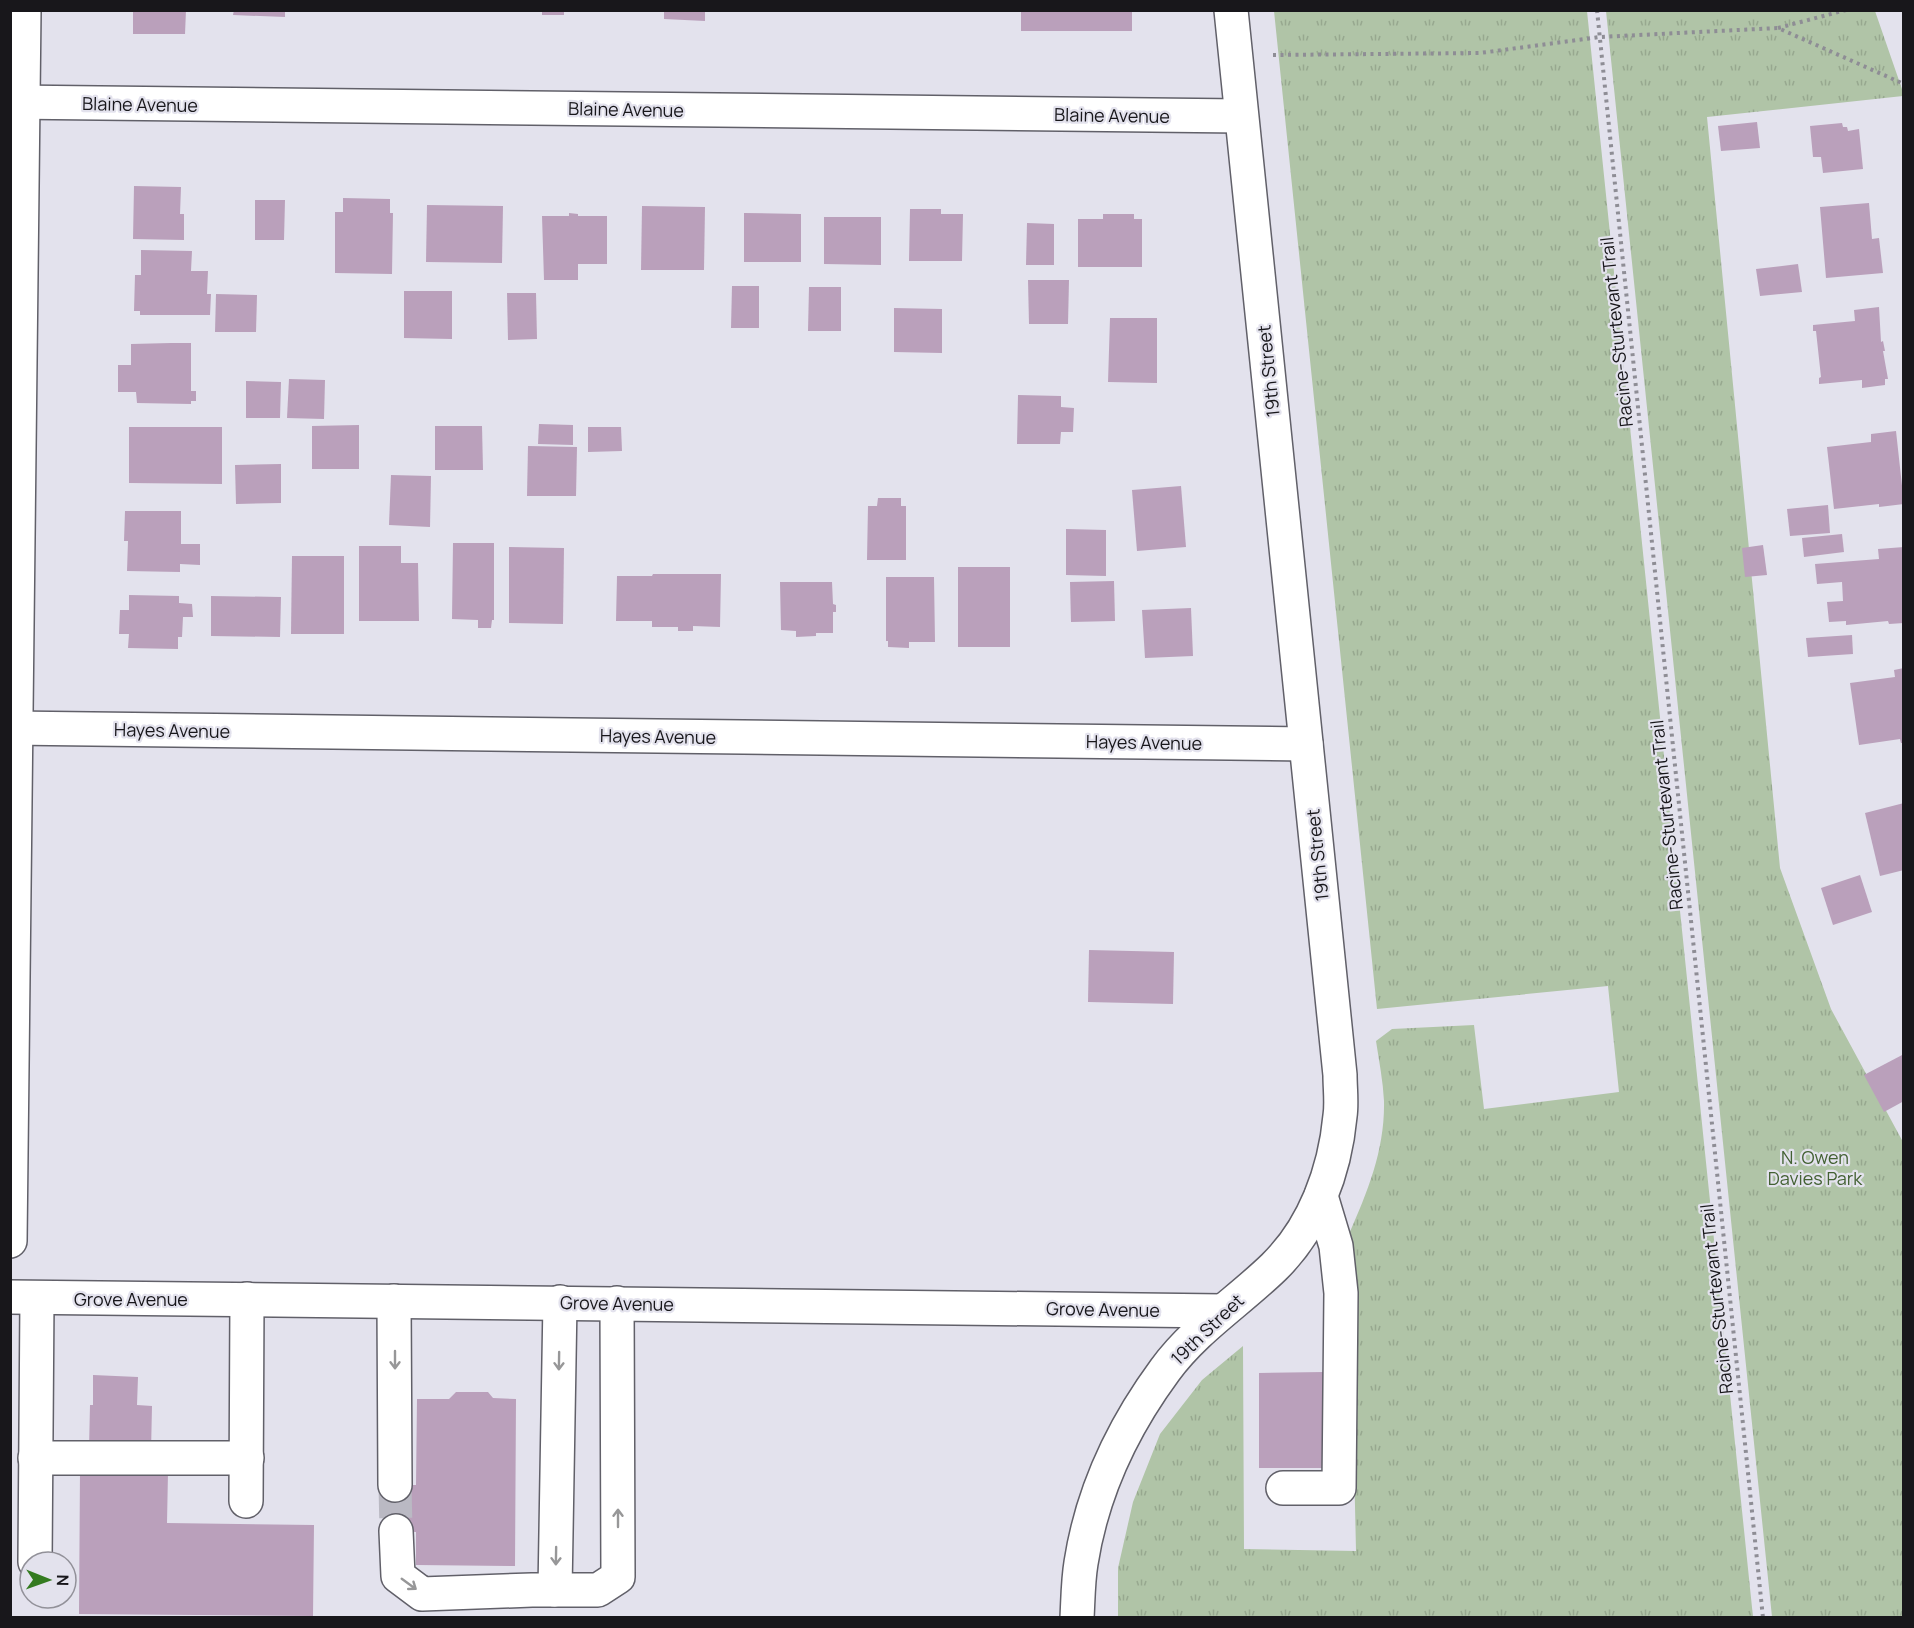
<svg xmlns="http://www.w3.org/2000/svg" width="1914" height="1628" viewBox="0 0 1914 1628" font-family="Manrope,sans-serif">
  <defs>
    <pattern id="grass-tufts" width="24" height="20" patternUnits="userSpaceOnUse" patternTransform="scale(1.5)"><rect width="24" height="20" fill="#b0c4a7"/><path d="M3 7l-1-3M5 7V3M7 7l1-3M15 17l-1-3M17 17v-4M19 17l1-3" fill="none" stroke="#97a88f"/></pattern>
  </defs>
  <rect width="100%" height="100%" fill="#e3e2ed"/>
  <g fill="url(#grass-tufts)">
    <path d="M1274 11H1587L1753 1617 1118 1618V1568L1133 1502 1160 1434 1202 1380 1243 1346 1244 1549 1356 1551 1349 1234C1368 1191 1385 1149 1384 1101 1383 1081 1379 1061 1376 1041L1392 1029 1474 1025 1484 1109 1619 1092 1608 986 1377 1009Z"/>
    <polygon points="1606,11 1875,11 1903,92 1903,96 1707,117 1780,868 1831,1009 1903,1142 1903,1617 1772,1617"/>
  </g>
  <g fill="#baa0bb">
    <polygon points="133,10 186,10 185,34 133,34"/>
    <polygon points="234,10 285,10 285,17 233,15"/>
    <rect x="542" y="10" width="22" height="5"/>
    <polygon points="664,10 705,10 705,21 664,19"/>
    <rect x="1021" y="10" width="111" height="21"/>
    <polygon points="1757,122 1760,148 1721,151 1718,126"/>
    <polygon points="1842,123 1843,127 1847,127 1848,131 1859,129 1863,169 1823,173 1821,157 1813,157 1810,126"/>
    <polygon points="134,186 181,187 180,214 184,214 184,240 133,239"/>
    <polygon points="343,198 390,199 390,213 393,213 392,274 335,273 335,212 343,212"/>
    <polygon points="255,200 285,200 284,240 255,240"/>
    <polygon points="1869,203 1872,239 1879,238 1883,273 1826,278 1820,207"/>
    <polygon points="427,205 503,206 502,263 426,262"/>
    <polygon points="642,206 705,207 704,270 641,270"/>
    <polygon points="910,209 941,209 941,214 963,214 962,261 909,261"/>
    <polygon points="569,213 578,214 578,216 607,216 607,264 578,264 578,280 544,280 542,216 569,216"/>
    <polygon points="744,213 801,214 801,262 744,262"/>
    <polygon points="1103,214 1134,214 1134,219 1142,219 1142,267 1078,267 1078,219 1103,219"/>
    <polygon points="824,217 881,217 881,265 824,264"/>
    <polygon points="1027,223 1054,224 1054,265 1026,265"/>
    <polygon points="141,250 192,251 191,271 208,271 207,294 211,294 210,315 140,315 140,311 134,311 135,275 141,275"/>
    <polygon points="1798,264 1802,292 1760,296 1756,269"/>
    <polygon points="1028,280 1069,280 1068,324 1029,324"/>
    <polygon points="732,286 759,286 759,328 731,328"/>
    <polygon points="809,287 841,287 841,331 808,331"/>
    <polygon points="404,291 452,291 452,339 404,338"/>
    <polygon points="507,293 536,293 537,339 508,340"/>
    <polygon points="216,294 257,295 256,332 215,332"/>
    <polygon points="1879,307 1881,342 1883,341 1885,351 1883,351 1888,379 1885,379 1885,385 1862,388 1862,380 1819,384 1819,378 1821,377 1816,331 1813,331 1813,325 1855,321 1854,310"/>
    <polygon points="894,308 942,309 942,353 894,352"/>
    <polygon points="1110,318 1157,318 1157,383 1108,382"/>
    <polygon points="171,343 191,343 191,391 196,391 196,401 191,401 191,404 137,403 136,392 118,392 118,365 131,365 131,344"/>
    <polygon points="289,379 325,380 324,419 287,418"/>
    <polygon points="246,381 281,382 280,418 246,418"/>
    <polygon points="1018,395 1061,396 1061,407 1074,408 1073,432 1061,432 1060,444 1017,444"/>
    <polygon points="539,424 573,425 573,445 538,444"/>
    <polygon points="359,425 359,469 312,469 312,426"/>
    <polygon points="435,426 482,426 483,470 435,470"/>
    <polygon points="129,427 222,427 222,484 129,483"/>
    <polygon points="588,427 621,427 622,451 588,452"/>
    <polygon points="1896,431 1904,504 1879,507 1879,504 1834,509 1827,447 1871,442 1871,434"/>
    <polygon points="528,446 577,447 576,496 527,496"/>
    <polygon points="281,464 281,503 236,504 235,465"/>
    <polygon points="391,475 431,476 430,527 389,525"/>
    <polygon points="1181,486 1186,547 1137,551 1132,490"/>
    <polygon points="878,498 901,498 901,506 906,506 906,560 867,560 868,506 877,506"/>
    <polygon points="1828,505 1830,533 1790,536 1787,509"/>
    <polygon points="125,511 181,511 181,544 200,544 200,565 180,564 180,572 127,571 128,541 124,541"/>
    <polygon points="1066,529 1106,530 1106,576 1066,575"/>
    <polygon points="1842,534 1844,552 1804,557 1802,538"/>
    <polygon points="453,543 494,543 494,620 492,620 491,628 478,628 478,620 452,619"/>
    <polygon points="1763,545 1767,575 1745,577 1742,548"/>
    <polygon points="359,546 401,546 401,563 418,563 419,621 359,621"/>
    <polygon points="509,547 564,548 563,624 509,623"/>
    <polygon points="1904,547 1904,623 1889,624 1888,621 1846,625 1846,621 1829,622 1827,602 1843,601 1842,582 1817,584 1815,564 1879,559 1878,549"/>
    <polygon points="292,556 344,556 344,634 291,634"/>
    <rect x="958" y="567" width="52" height="80"/>
    <polygon points="653,574 721,574 720,627 693,626 693,631 678,631 678,627 652,627 652,621 616,621 617,576 652,576"/>
    <polygon points="886,577 934,577 935,642 909,642 909,648 888,647 888,641 886,641"/>
    <polygon points="1114,581 1115,621 1071,622 1070,582"/>
    <polygon points="780,582 832,582 833,604 836,605 836,612 833,612 833,633 816,633 816,636 796,637 796,631 781,630"/>
    <polygon points="129,595 179,596 179,603 192,604 193,617 183,617 182,637 178,637 178,649 128,648 129,634 119,634 120,610 129,610"/>
    <polygon points="211,596 281,597 280,637 211,636"/>
    <polygon points="1191,608 1193,656 1145,658 1142,610"/>
    <polygon points="1852,635 1853,654 1808,657 1806,638"/>
    <polygon points="1904,668 1904,743 1901,743 1900,739 1859,745 1850,683 1895,677 1894,670"/>
    <polygon points="1904,803 1904,870 1880,876 1865,813"/>
    <polygon points="1860,875 1872,912 1833,925 1821,888"/>
    <polygon points="1089,950 1174,952 1173,1004 1088,1002"/>
    <polygon points="1904,1054 1904,1101 1884,1112 1864,1075"/>
    <polygon points="1324,1372 1324,1468 1259,1468 1259,1373"/>
    <polygon points="93,1375 138,1377 137,1405 152,1406 151,1452 89,1450 90,1405 93,1405"/>
    <polygon points="456,1392 488,1392 493,1398 516,1399 515,1566 416,1565 416,1532 384,1531 384,1485 416,1485 417,1399 449,1399"/>
    <polygon points="80,1471 168,1472 167,1523 314,1525 313,1616 79,1614"/>
  </g>
  <g fill="none" stroke-linecap="round" stroke-linejoin="round">
    <polyline stroke="#bab9c3" stroke-width="33" stroke-dasharray="33 16" stroke-linecap="butt" points="395,1485 396,1531"/>
    <defs>
      <g id="minor">
        <polyline points="10,102 1241,116"/>
        <polyline points="10,728 1306,744"/>
        <polyline points="10,1241 24,10"/>
        <polyline points="10,1297 1223,1311"/>
        <polyline points="394,1301 395,1485"/>
        <polyline points="35,1458 247,1458"/>
        <polyline points="1283,1488 1339,1488 1341,1293 1336,1246 1321,1196"/>
        <polyline points="246,1501 247,1299"/>
        <polyline points="396,1531 398,1576 422,1594 532,1590 598,1590 618,1577 617,1303"/>
        <polyline points="35,1562 37,1298"/>
        <polyline points="555,1590 560,1302"/>
        <path d="M1077 1618C1078 1600 1078 1581 1081 1563 1092 1492 1123 1427 1165 1370 1195 1329 1238 1302 1274 1267 1314 1228 1335 1171 1340 1116 1342 1103 1340 1089 1340 1075L1231 10"/>
      </g>
    </defs>
    <use href="#minor" stroke="#616069" stroke-width="36"/>
    <g stroke="#8e8d95" stroke-width="4" stroke-dasharray="3 4.5" stroke-linecap="butt">
      <polyline points="1597,10 1763,1618"/>
      <polyline points="1778,28 1846,10"/>
      <polyline points="1273,55 1480,53 1600,37 1778,28 1904,84"/>
    </g>
    <use href="#minor" stroke="#fff" stroke-width="33"/>
  </g>
  <defs><path id="oneway-shaft" d="M-6 0H5M1.5-3L5.5 0L1.5 3" fill="none" stroke-width="1.6" stroke-linecap="round" stroke-linejoin="round" transform="scale(1.5)"/></defs>
  <g stroke="#979798">
    <use href="#oneway-shaft" transform="translate(395 1360) rotate(90)"/>
    <use href="#oneway-shaft" transform="translate(559 1361) rotate(91)"/>
    <use href="#oneway-shaft" transform="translate(618 1518) rotate(-90)"/>
    <use href="#oneway-shaft" transform="translate(556 1556) rotate(91)"/>
    <use href="#oneway-shaft" transform="translate(409 1584) rotate(36)"/>
  </g>
  <g text-anchor="middle" dominant-baseline="central" stroke-width="4.5" stroke-linejoin="round" paint-order="stroke">
    <g font-size="18" fill="#18171b" stroke="#e3e2ed">
      <text transform="translate(140 104) rotate(1)">Blaine Avenue</text>
      <text transform="translate(626 109) rotate(1)">Blaine Avenue</text>
      <text transform="translate(1112 115) rotate(1)">Blaine Avenue</text>
      <text transform="translate(1616 332) rotate(-96)">Racine-Sturtevant Trail</text>
      <text transform="translate(1268 371) rotate(-96)">19th Street</text>
      <text transform="translate(172 730) rotate(1)">Hayes Avenue</text>
      <text transform="translate(658 736) rotate(1)">Hayes Avenue</text>
      <text transform="translate(1144 742) rotate(1)">Hayes Avenue</text>
      <text transform="translate(1666 815) rotate(-96)">Racine-Sturtevant Trail</text>
      <text transform="translate(1317 855) rotate(-96)">19th Street</text>
      <text x="131" y="1299">Grove Avenue</text>
      <text transform="translate(1716 1299) rotate(-96)">Racine-Sturtevant Trail</text>
      <text transform="translate(617 1303) rotate(1)">Grove Avenue</text>
      <text transform="translate(1103 1309) rotate(1)">Grove Avenue</text>
      <text transform="translate(1207 1329) rotate(-44)">19th Street</text>
    </g>
    <g font-size="18" fill="#436133" stroke="#e3e2ed">
      <text x="1815" y="1157">N. Owen<tspan x="1815" dy="21">Davies Park</tspan></text>
    </g>
  </g>
  <rect width="1914" height="1628" fill="none" stroke="#18171b" stroke-width="24"/>
  <g transform="translate(48 1580) rotate(91)"><circle r="28" fill="#e3e2ed" stroke="#929199" stroke-width="1.5"/>
  <path d="M0-4.5L10 22L0 15L-10 22Z" fill="#347b20"/>
  <text y="-9" font-size="16" font-weight="bold" text-anchor="middle" fill="#18171b">N</text>
  </g>
</svg>
